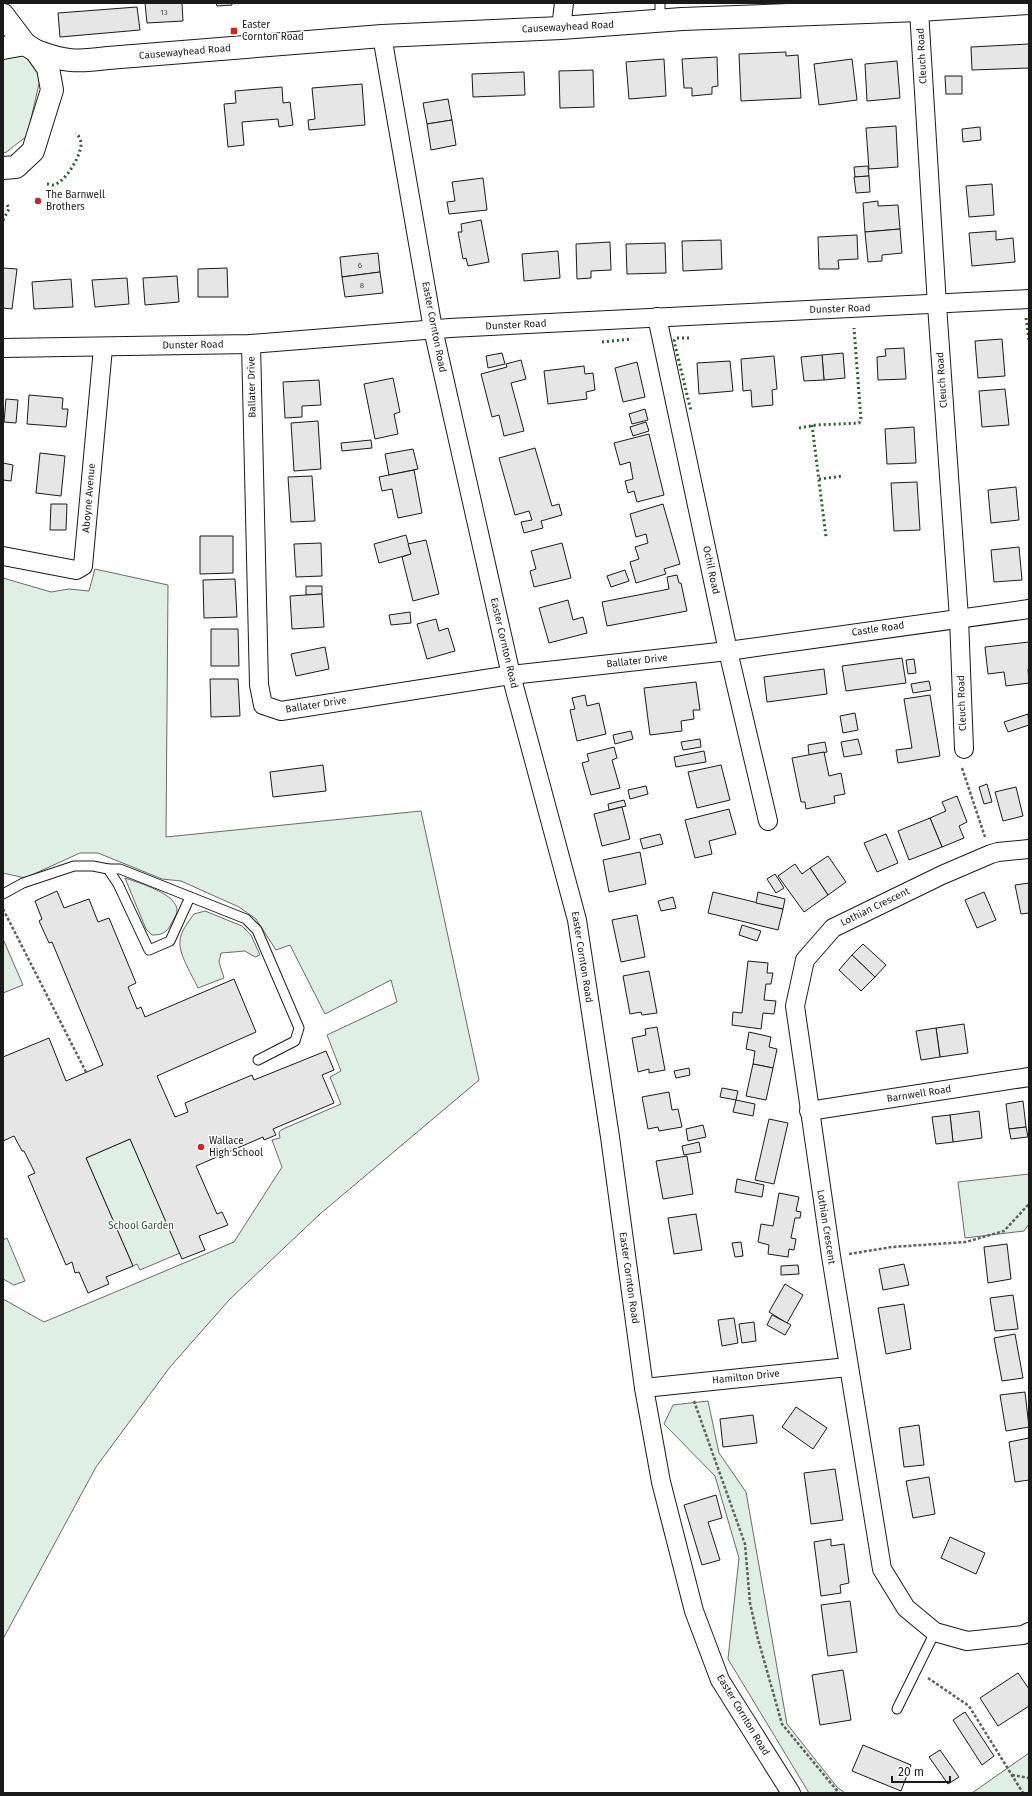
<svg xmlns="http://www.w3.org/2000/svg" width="1032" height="1796" viewBox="0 0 1032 1796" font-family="'Fira Sans',sans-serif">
  <rect width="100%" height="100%" fill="#fff"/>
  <g fill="#e0efe3" stroke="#6a6a6a">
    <polygon points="26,53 41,75 27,136 5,153 3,152 3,54"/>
    <polygon points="95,569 168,585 166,837 421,811 479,1080 320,1214 230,1299 170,1367 96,1467 3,1639 3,1299 44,1322 234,1242 282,1167 272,1140 280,1138 279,1132 283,1129 341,1104 330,1077 341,1071 327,1035 397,1002 391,980 325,1014 290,945 276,950 256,919 239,907 181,881 162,879 98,853 80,853 25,878 3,873 3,578 51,592 69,589 89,591"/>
    <path d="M125 878C139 883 179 894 177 912 176 916 173 920 171 924 167 933 161 935 152 935L146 929Z"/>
    <path d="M205 911 242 926 251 935 260 955 255 957 245 951 221 953 219 962 224 978 198 988C193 977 178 953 180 941 180 932 189 921 194 914Z"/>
    <polygon points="3,939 23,985 3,993"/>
    <polygon points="130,1139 180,1253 140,1270 137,1264 133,1266 86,1158"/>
    <polygon points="1029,1174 1029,1224 1024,1231 965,1238 958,1182"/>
    <polygon points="7,1238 25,1281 14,1285 3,1279 3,1240"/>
    <polygon points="708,1401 719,1453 746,1492 787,1724 837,1787 845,1793 809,1793 728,1659 739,1558 715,1476 664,1424 673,1405"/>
    <polygon points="1029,1753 1029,1793 972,1793"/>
  </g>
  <g fill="#e6e6e6" stroke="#1a1a1a">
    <polygon points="145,3 182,3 183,21 147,23"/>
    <polygon points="216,3 232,3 232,5 217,6"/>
    <polygon points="137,7 140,30 60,37 58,13"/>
    <polygon points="1029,44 1029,68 972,70 971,47"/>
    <polygon points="786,52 786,56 798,55 801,98 741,101 739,54"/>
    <polygon points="717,57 718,86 712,87 712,94 692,96 692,88 684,88 682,59"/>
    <polygon points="664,59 666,96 629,99 626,62"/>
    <polygon points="852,59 857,100 819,105 814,64"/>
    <polygon points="897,61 900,98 867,101 865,64"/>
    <polygon points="593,70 594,107 560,108 559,71"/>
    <polygon points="524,72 525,95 473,97 472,74"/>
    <polygon points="945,76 962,76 962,94 946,94"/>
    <polygon points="362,84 365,125 309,130 308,120 315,119 312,88"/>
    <polygon points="282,87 283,103 290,102 293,125 279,127 278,119 242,122 244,145 228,147 224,104 236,103 235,91"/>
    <polygon points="448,99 452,120 427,124 423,103"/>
    <polygon points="452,120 456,145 431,150 427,124"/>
    <polygon points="896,126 898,167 869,169 866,128"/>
    <polygon points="980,127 981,140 963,142 962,129"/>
    <polygon points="868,166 869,176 855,177 854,167"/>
    <polygon points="869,176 870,192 856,193 854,177"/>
    <polygon points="483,178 487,210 449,214 447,202 455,201 452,182"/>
    <polygon points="992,184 994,215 969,217 966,186"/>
    <polygon points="878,201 878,206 898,205 900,229 865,232 863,203"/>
    <polygon points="481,220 489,262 468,266 466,258 463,259 458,232 462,232 461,224"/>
    <polygon points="900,229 902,253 882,255 882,261 868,262 865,232"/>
    <polygon points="996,231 996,240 1013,238 1015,262 972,266 969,233"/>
    <polygon points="857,235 858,259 838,260 839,269 819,269 818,237"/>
    <polygon points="721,240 722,269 683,271 682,241"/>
    <polygon points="610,242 611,270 591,271 591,278 577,279 576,244"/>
    <polygon points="665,243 666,273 627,274 626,244"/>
    <polygon points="558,251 560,278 524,281 522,254"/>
    <polygon points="378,253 380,272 342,277 340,257"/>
    <polygon points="3,268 17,269 12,309 3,308"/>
    <polygon points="227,268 228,297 198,297 198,269"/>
    <polygon points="380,272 383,293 345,297 342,277"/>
    <polygon points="177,276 179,302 145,305 143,278"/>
    <polygon points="127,278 129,304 95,307 92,280"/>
    <polygon points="71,279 73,307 34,309 32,282"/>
    <polygon points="1002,339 1005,376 978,378 975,341"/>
    <polygon points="904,348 906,379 878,380 877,357 886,356 885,349"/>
    <polygon points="502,353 505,364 488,368 486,356"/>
    <polygon points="843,353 845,378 824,380 822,355"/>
    <polygon points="822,355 824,380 804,381 801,357"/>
    <polygon points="774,356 777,389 772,390 773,405 752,407 751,390 743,391 741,359"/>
    <polygon points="521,360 526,379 511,383 524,431 504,436 499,415 492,417 481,374 507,367 506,364"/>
    <polygon points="730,361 733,391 699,394 697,363"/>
    <polygon points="637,362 645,397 623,402 615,368"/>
    <polygon points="584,366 585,374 593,373 595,390 586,392 587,399 548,404 544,371"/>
    <polygon points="393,378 400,412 394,414 398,434 375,439 364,384"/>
    <polygon points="319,380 321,405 302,406 302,417 285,418 283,382"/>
    <polygon points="1005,389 1009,425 982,427 979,391"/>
    <polygon points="29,395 63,398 62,409 68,409 66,427 27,424"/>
    <polygon points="6,399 18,400 16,423 4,422"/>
    <polygon points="645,409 648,420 632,424 629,414"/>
    <polygon points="318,421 321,469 294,471 291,423"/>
    <polygon points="646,422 649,431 633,436 630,427"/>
    <polygon points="914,427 916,463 887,464 885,429"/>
    <polygon points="649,434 664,495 637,502 634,491 628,493 625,481 633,479 630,462 620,465 614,443"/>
    <polygon points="371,440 372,448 342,451 341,443"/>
    <polygon points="535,448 552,506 559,504 562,515 541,521 543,528 524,533 521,522 532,520 529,511 515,515 499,458"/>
    <polygon points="413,449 418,469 389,475 385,454"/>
    <polygon points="40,453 65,456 61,496 36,493"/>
    <polygon points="3,463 13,465 11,481 3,480"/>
    <polygon points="414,470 422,513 398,518 392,489 382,491 379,477"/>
    <polygon points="312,476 315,521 291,522 288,477"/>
    <polygon points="917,482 920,530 894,531 891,483"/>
    <polygon points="1016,487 1019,520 991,523 988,490"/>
    <polygon points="51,504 67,504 66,530 50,530"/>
    <polygon points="663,504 680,564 664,569 666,574 636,583 630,562 639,559 635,547 648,543 646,534 636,537 630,514"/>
    <polygon points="406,535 411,554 379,563 374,544"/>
    <polygon points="200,536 233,536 233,573 200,574"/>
    <polygon points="426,540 439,594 413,601 402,557 411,554 408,544"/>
    <polygon points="321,543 322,576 296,577 294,544"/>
    <polygon points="562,543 571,578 534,587 530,571 536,569 531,551"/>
    <polygon points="1019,547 1022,580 994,582 991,550"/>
    <polygon points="625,570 629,581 611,587 607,576"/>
    <polygon points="677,575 679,583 681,583 687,611 607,626 602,602 669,589 667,577"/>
    <polygon points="235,579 237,617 204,618 203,580"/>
    <polygon points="306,586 322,586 322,594 306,595"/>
    <polygon points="322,594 324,627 292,629 290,596"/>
    <polygon points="568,600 573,620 583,617 587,633 549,643 539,608"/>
    <polygon points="410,612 411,623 391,625 389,615"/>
    <polygon points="436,619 439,631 448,628 455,651 427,659 417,624"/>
    <polygon points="211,629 238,629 239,666 211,666"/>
    <polygon points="1029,642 1029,668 1028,669 1029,683 1006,686 1004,672 988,674 985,647"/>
    <polygon points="325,647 329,669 296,676 291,654"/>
    <polygon points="902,658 906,683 846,691 842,666"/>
    <polygon points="914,659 916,673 908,674 906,660"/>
    <polygon points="824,669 827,694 767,702 764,677"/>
    <polygon points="210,679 238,679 240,716 211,717"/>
    <polygon points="929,681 931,690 913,693 911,684"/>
    <polygon points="696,682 700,710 693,710 694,719 681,721 682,731 650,735 644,688"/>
    <polygon points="585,695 587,706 599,703 606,734 577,741 570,710 575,709 572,698"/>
    <polygon points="930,695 940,756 898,763 896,750 912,748 904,699"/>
    <polygon points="855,713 858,730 843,733 840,716"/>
    <polygon points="1028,714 1029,725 1008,732 1004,722"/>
    <polygon points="631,731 633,739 615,744 613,735"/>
    <polygon points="700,739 701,747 683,750 681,742"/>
    <polygon points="858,739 862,754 844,757 841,742"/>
    <polygon points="825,742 827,752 809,755 808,745"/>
    <polygon points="614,747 617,758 612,760 620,788 591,795 582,763 589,761 587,754"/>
    <polygon points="704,751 706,762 676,767 674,757"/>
    <polygon points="824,752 829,776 841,773 845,794 834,796 835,803 806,809 805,802 801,802 792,758"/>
    <polygon points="323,765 326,791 273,797 270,772"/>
    <polygon points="721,765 730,800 697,808 688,772"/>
    <polygon points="987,784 992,802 984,804 979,787"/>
    <polygon points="646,786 648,794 630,799 628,790"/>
    <polygon points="1016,787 1023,816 1003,821 995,792"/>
    <polygon points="957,796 967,822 959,826 964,838 942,847 930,818 946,811 942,802"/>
    <polygon points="624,800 626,806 609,810 608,804"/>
    <polygon points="622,807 630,839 602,846 594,814"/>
    <polygon points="729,809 736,834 709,841 712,854 695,858 685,820"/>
    <polygon points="930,818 942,847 909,860 898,831"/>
    <polygon points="660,834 663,844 643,849 640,839"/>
    <polygon points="886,834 898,863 877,872 864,843"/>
    <polygon points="640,852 646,884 609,892 603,860"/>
    <polygon points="828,856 846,882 828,895 810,868"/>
    <polygon points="795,864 802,874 810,868 828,895 804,912 778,876"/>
    <polygon points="775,874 784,888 776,893 767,879"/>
    <polygon points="1029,883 1029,913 1021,914 1015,885"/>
    <polygon points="57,891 64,908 89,899 98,922 109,918 136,983 128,987 137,1009 141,1007 145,1017 234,979 256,1032 157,1076 175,1117 188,1112 185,1103 252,1075 254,1080 326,1051 334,1070 322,1075 334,1103 273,1129 276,1135 264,1140 263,1137 196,1166 217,1214 222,1212 228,1225 199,1236 205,1250 182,1259 130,1139 86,1158 133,1266 106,1277 109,1284 88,1293 79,1272 75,1273 72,1262 66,1265 28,1176 35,1173 24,1151 22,1151 14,1136 3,1141 3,1057 49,1038 66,1081 103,1065 52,942 49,943 39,921 42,919 35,901"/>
    <polygon points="713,892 783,909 778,930 708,913"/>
    <polygon points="758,892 785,899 783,909 756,903"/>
    <polygon points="984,892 996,920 977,928 965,900"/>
    <polygon points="673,897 676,908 661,911 658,901"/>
    <polygon points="637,915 645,957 621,962 612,920"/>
    <polygon points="742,925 761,931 757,941 739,935"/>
    <polygon points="863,944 886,965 875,977 852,955"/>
    <polygon points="852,955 875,977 861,991 839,970"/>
    <polygon points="748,961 768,963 767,973 773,973 771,984 766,984 764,1000 776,1001 774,1014 763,1013 761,1029 732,1025 733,1012 742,1013"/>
    <polygon points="649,971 657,1013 642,1015 641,1012 630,1014 623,976"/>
    <polygon points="964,1024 968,1053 940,1057 936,1028"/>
    <polygon points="657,1027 665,1070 649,1073 649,1069 638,1072 632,1038 646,1035 645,1029"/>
    <polygon points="936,1028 940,1057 921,1060 916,1031"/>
    <polygon points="749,1032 771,1037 769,1047 777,1049 773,1068 753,1064 755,1051 746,1049"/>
    <polygon points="753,1064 773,1068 766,1100 746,1096"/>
    <polygon points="689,1068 690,1075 676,1078 674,1071"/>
    <polygon points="722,1088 738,1091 736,1100 720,1097"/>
    <polygon points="669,1092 672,1110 678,1109 682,1127 659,1131 658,1127 648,1129 642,1097"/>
    <polygon points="736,1100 755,1104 753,1116 733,1112"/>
    <polygon points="1023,1101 1026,1127 1009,1129 1006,1104"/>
    <polygon points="979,1111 982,1138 953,1142 950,1115"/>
    <polygon points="950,1115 953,1142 936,1144 932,1117"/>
    <polygon points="769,1119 788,1123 774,1184 755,1180"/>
    <polygon points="703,1125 706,1137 688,1141 686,1129"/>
    <polygon points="1026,1127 1028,1137 1011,1139 1009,1129"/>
    <polygon points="699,1142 701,1152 684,1155 682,1146"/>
    <polygon points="687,1156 693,1194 663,1199 656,1161"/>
    <polygon points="737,1179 764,1185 762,1197 735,1192"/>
    <polygon points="779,1193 799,1197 796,1211 801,1212 800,1218 795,1218 791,1238 796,1239 794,1250 789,1249 788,1257 768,1254 769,1245 758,1242 761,1224 773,1226"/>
    <polygon points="696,1214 702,1250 674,1254 668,1218"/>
    <polygon points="741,1242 743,1256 735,1257 732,1243"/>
    <polygon points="1007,1244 1011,1279 988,1283 984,1247"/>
    <polygon points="904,1264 909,1285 883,1290 879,1269"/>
    <polygon points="798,1265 799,1274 781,1275 781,1266"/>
    <polygon points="785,1284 803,1295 787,1323 769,1312"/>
    <polygon points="1013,1295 1018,1329 995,1331 990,1298"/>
    <polygon points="904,1304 911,1349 886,1354 878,1308"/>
    <polygon points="772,1315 791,1325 785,1335 767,1325"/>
    <polygon points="734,1318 738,1343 722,1346 718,1320"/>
    <polygon points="754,1322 756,1341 742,1343 739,1324"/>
    <polygon points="1015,1334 1023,1378 1002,1381 994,1338"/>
    <polygon points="1025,1392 1029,1427 1006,1431 1000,1395"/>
    <polygon points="796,1407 827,1428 813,1449 782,1427"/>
    <polygon points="753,1415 757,1443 723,1447 720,1419"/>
    <polygon points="919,1425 924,1465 904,1467 899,1428"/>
    <polygon points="1029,1438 1029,1480 1015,1482 1009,1442"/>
    <polygon points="835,1469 843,1520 811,1524 804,1473"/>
    <polygon points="929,1477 935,1514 913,1518 906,1481"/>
    <polygon points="716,1495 722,1518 708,1522 720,1560 702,1565 684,1505"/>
    <polygon points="950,1537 985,1553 976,1574 941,1558"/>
    <polygon points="831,1539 831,1546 844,1544 849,1583 840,1585 841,1593 821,1596 814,1542"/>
    <polygon points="850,1601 857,1652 828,1656 821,1605"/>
    <polygon points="843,1670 851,1720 820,1725 812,1675"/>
    <polygon points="1018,1673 1029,1689 1029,1706 998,1726 980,1698"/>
    <polygon points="965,1712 994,1756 982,1765 953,1720"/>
    <polygon points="863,1745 911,1765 901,1791 852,1771"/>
    <polygon points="940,1750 959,1777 948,1784 929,1757"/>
  </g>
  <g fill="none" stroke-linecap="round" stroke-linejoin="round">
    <defs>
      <g id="lane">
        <polyline points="660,21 660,3"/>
        <polyline points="108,869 120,869 246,919 257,930 299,1028 295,1041 258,1060"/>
        <polyline points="3,894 23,883 74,866 93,866 108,869 118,884 149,950 170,941 190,897"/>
        <polyline points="897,1709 935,1632"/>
      </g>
      <g id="street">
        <polyline points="919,10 937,305 959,618 964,749"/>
        <polyline points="561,28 564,3"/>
        <polyline points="382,36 433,329 511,675 577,920 610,1137 644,1388 661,1482 694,1611 720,1680 791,1793"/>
        <polyline points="657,317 728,651 768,821"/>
        <polyline points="251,344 259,685 263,705 281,711 511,675 728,651 1029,609"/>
        <polyline points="3,348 251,344 450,328 1029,299"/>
        <polyline points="3,556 76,570 83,566 103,348"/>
        <polyline points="1029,849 998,852 991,854 942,875 833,928 805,960 795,1006 831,1256 882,1569 906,1608 935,1632 967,1641 1023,1635 1029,1632"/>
        <polyline points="809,1111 1029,1077"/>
        <polyline points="644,1388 848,1367"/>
      </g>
      <g id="primary">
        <polyline points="3,15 25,44"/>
        <polyline points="3,48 25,44 36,51 48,68 52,90 33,151 16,167 3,168"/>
        <path d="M36 51C65 62 77 62 108 58L382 36 561 28 682 19 919 10 1029 3"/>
      </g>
    </defs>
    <use href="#lane" stroke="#1a1a1a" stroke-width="11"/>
    <use href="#street" stroke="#1a1a1a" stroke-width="20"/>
    <use href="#primary" stroke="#1a1a1a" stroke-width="24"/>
    <g stroke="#5f5f5f" stroke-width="2.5" stroke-dasharray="3 2" stroke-linecap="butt">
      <polyline points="962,768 985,837"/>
      <polyline points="3,909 86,1072"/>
      <polyline points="849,1254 892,1247 966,1242 1004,1231 1029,1204"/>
      <polyline points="694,1401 745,1544 750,1603 758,1639 782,1724 839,1793"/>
      <polyline points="928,1678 969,1706 1023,1793"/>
      <polyline points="1012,1775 1029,1778"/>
    </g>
    <use href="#lane" stroke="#fff" stroke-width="9"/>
    <use href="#street" stroke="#fff" stroke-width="18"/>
    <use href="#primary" stroke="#fff" stroke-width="22"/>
    <g stroke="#2b5a34" stroke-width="3" stroke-dasharray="2 3" stroke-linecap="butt">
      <path d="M47 184C49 184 51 185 53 185 65 183 81 156 81 144 81 140 79 136 76 133"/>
      <polyline points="3,220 9,209 7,204"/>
      <polyline points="1026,318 1029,340"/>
      <polyline points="689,338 676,338 674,341 691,411"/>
      <polyline points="602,342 632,339"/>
      <polyline points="812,425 826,537"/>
      <polyline points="799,428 816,425 859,423 861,420 854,328"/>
      <polyline points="819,479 843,476"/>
    </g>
  </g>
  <g fill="#c62828" stroke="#fff" stroke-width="1.5">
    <rect x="230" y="27" width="8" height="8" rx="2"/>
    <circle cx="38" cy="201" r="4"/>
    <circle cx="201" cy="1147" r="4"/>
  </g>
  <g text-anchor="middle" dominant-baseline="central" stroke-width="3" stroke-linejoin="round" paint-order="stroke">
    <g font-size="8" fill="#4d4d4d">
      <text x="164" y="12">13</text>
      <text x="360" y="265">6</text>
      <text x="362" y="285">8</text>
    </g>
    <g font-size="10" fill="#1a1a1a" stroke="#fff" text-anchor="start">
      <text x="242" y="25">Easter<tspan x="242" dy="12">Cornton Road</tspan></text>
      <text x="46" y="195">The Barnwell<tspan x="46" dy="12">Brothers</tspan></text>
      <text x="209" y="1141">Wallace<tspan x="209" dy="12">High School</tspan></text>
    </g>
    <g font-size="10" fill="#1a1a1a" stroke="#fff">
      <text transform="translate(568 27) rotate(-3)">Causewayhead Road</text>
      <text transform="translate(185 52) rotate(-5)">Causewayhead Road</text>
      <text transform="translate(922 56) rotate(-93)">Cleuch Road</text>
      <text transform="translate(840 309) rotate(-2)">Dunster Road</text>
      <text transform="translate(516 325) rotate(-3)">Dunster Road</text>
      <text transform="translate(434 327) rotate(79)">Easter Cornton Road</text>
      <text transform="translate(193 345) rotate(-1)">Dunster Road</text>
      <text transform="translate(942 380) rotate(-94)">Cleuch Road</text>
      <text transform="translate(252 387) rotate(-91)">Ballater Drive</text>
      <text transform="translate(89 498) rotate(-85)">Aboyne Avenue</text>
      <text transform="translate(711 570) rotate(78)">Ochil Road</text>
      <text transform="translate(878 629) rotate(-8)">Castle Road</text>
      <text transform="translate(504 643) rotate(77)">Easter Cornton Road</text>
      <text transform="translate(637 661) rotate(-6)">Ballater Drive</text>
      <text transform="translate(962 703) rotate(-92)">Cleuch Road</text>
      <text transform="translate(316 705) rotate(-9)">Ballater Drive</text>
      <text transform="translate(875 907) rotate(-26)">Lothian Crescent</text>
      <text transform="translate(582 957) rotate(81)">Easter Cornton Road</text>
      <text transform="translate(919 1094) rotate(-9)">Barnwell Road</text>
      <text transform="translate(826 1227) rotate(81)">Lothian Crescent</text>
      <text transform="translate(629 1278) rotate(82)">Easter Cornton Road</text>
      <text transform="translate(746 1377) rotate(-6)">Hamilton Drive</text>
      <text transform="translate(743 1715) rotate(59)">Easter Cornton Road</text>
    </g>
    <g font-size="10" fill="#2b5a34" stroke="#fff">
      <text x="141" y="1226">School Garden</text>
    </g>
  </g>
  <rect width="1032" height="1796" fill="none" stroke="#1a1a1a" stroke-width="8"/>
  <path d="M892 1776v6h58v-6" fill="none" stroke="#1a1a1a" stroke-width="2"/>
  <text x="898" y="1776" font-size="12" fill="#1a1a1a" stroke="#ffffff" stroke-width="3" paint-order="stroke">20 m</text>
</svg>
